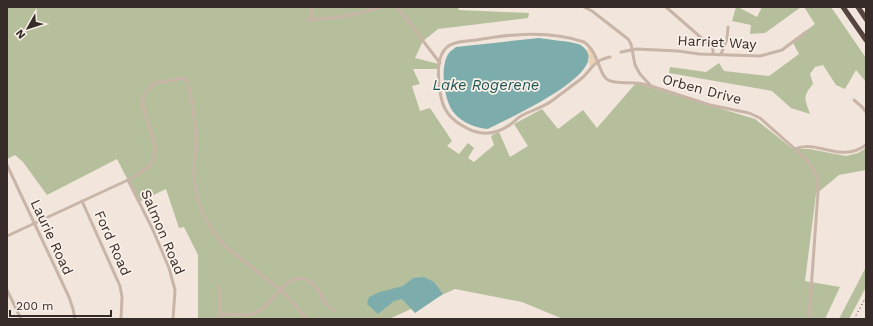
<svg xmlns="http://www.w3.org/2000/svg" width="873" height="326" viewBox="0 0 873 326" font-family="'Work Sans',sans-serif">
  <rect width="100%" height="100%" fill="#f1e5dc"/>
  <g fill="#b6bf9c">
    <polygon points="7,7 458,7 459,10 529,13 528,18 438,29 423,41 415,58 439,64 438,69 413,69 420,84 412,86 420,111 430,108 452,141 447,146 459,154 468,143 474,148 468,158 474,162 494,145 491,136 499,132 510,157 528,146 514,124 542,109 558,129 583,110 597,128 636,83 755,119 793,149 809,149 846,156 858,153 866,148 866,170 839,175 816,194 805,281 840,287 825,319 563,319 522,302 455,289 389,319 198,319 198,255 184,227 179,228 166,189 139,202 117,159 47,195 23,162 15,155 7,159"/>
    <polygon points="736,7 738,7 757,17 762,7 801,7 765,33 750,34 751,25 732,21"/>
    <path d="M804 7H831L866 58V82L856 70 845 89 836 85 823 65 815 67 810 74 813 84C802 97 805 99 810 114L791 108 772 91 669 73 670 67 706 72 719 63 724 71 769 76 799 54 792 41 815 24Z"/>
    <polygon points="866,267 866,287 849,319 839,319"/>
  </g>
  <polygon fill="#ebd4b3" points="589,48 593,53 596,61 591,67 588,62 590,60 586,50"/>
  <g fill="#7cadac">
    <path d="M539 38C550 40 568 41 578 44 582 45 586 49 587 52 602 77 505 120 488 129 476 128 463 123 455 114 444 103 439 66 449 53 450 51 454 49 456 47Z"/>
    <polygon points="424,277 434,282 443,294 415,313 402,299 394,301 378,314 367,304 369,297 380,292 403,286 413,278"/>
  </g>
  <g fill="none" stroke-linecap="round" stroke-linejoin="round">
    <g stroke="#c9b5a8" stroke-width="3">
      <polyline points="397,7 440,63"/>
      <polyline points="584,7 592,11 628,39 631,44 635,65 640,74 651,86 710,105 749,113 760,118 795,149 810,164 817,178 818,192 809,319"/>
      <polyline points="666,7 713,48 713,54"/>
      <path d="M307 20C333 19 356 15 381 7"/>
      <polyline points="312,20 312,7"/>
      <polyline points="621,52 636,49 678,51 699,54 760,56 782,50 806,32"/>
      <polyline points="721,54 727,39 728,27"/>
      <path d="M610 57C606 58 602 59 599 61 592 65 588 73 582 78 572 86 562 93 553 100 544 107 533 110 523 115 518 117 515 121 511 124 495 136 479 136 463 126 445 116 441 104 439 84 438 72 437 56 447 47 454 41 467 41 476 40 511 34 549 30 584 42 599 52 599 76 608 80 615 84 627 82 636 83 641 83 646 85 651 86"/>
      <polyline points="854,100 862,107 866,112"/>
      <path d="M795 149C819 139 840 164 866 145"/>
      <polyline points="7,165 69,297 73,309 75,319"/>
      <polyline points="128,180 153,230 169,268 175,290 173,319"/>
      <polyline points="82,201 120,286 122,297 121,319"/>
      <path d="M7 236 128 180 149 167 154 159 155 152V146L143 107V97L148 89 155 83 183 78 188 82C192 102 196 123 196 143 196 151 194 159 194 167 193 198 204 223 224 245L286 295 307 319"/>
      <polyline points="218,286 220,294 220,319"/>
      <polyline points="7,290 21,319"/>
      <path d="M220 314 249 315C255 313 261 311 265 306 277 295 293 267 312 283 319 289 322 299 328 306 330 308 333 310 335 311"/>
    </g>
    <g stroke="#56453f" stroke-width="5">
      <polyline points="843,7 866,40"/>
      <polyline points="858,7 866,19"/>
    </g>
    <polyline stroke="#362b28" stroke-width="1" stroke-dasharray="1 3" stroke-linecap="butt" points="854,319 866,297"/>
  </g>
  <g text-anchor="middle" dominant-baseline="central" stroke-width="3.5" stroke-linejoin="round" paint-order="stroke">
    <g font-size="14" fill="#362b28" stroke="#f9f0e8">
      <text transform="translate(717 42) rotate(3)">Harriet Way</text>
      <text transform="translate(702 89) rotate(15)">Orben Drive</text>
      <text transform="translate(163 232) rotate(67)">Salmon Road</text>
      <text transform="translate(52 237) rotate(65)">Laurie Road</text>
      <text transform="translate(113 243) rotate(66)">Ford Road</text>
    </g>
    <g font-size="15" font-style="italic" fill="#1f5656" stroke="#f9f0e8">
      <text x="486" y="85">Lake Rogerene</text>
    </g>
  </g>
  <rect width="873" height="326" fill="none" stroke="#362b28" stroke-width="16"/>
  <g transform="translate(28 28) rotate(231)" stroke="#f9f0e8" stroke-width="3" paint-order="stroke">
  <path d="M0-3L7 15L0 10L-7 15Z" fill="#362b28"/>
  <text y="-6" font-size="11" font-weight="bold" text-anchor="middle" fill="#362b28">N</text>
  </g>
  <path d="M10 310v6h101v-6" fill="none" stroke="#362b28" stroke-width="2"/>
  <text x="16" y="310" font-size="12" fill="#362b28" stroke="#f9f0e8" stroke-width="3" paint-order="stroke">200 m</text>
</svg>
